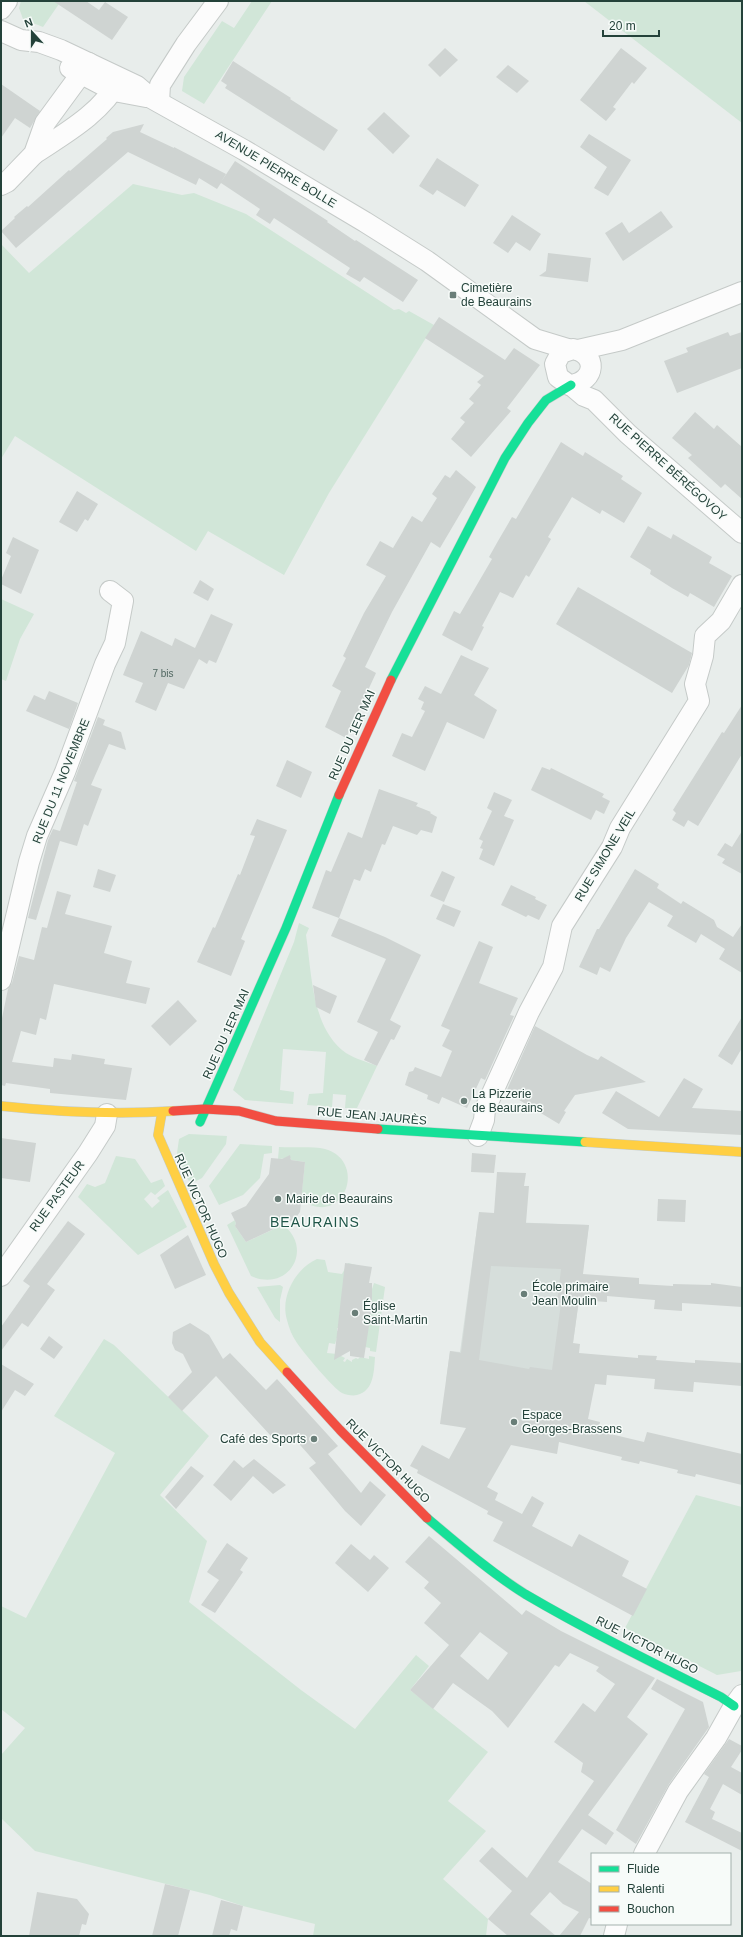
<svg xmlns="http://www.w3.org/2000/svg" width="743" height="1937" viewBox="0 0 743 1937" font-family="Arial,sans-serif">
  <rect width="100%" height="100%" fill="#e8edeb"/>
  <polygon fill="#d6dedb" points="478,1221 589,1225 569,1372 496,1388 446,1381 450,1351 460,1352"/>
  <g fill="#d1e6d8">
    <polygon points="21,1 61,1 43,27 23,19 19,8"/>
    <polygon points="252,1 272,1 204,104 182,91 184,77 222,21 234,28"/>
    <polygon points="584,1 742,1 742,123"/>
    <polygon points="133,184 182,195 194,193 246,214 394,310 399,309 406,313 409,311 434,325 329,493 284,575 208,531 196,551 15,436 1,459 1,244 29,273"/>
    <polygon points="1,599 34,614 20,639 6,681 1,679"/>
    <path d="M299 923 309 928 306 935C312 974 311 1028 346 1053 355 1059 368 1062 377 1066L357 1108H345L346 1095 333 1094 332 1107 307 1105 309 1094 323 1093 326 1052 283 1049 280 1090 294 1092 293 1104 245 1100 233 1090 294 942Z"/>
    <polygon points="189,1134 227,1136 226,1144 202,1178 190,1184 177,1153 179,1139"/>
    <polygon points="240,1144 272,1146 272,1153 264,1154 260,1178 243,1195 219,1205 209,1186"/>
    <path d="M279 1147C292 1148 313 1146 325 1149 368 1161 345 1229 301 1200L305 1162 291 1160V1158L278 1159Z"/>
    <polygon points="116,1156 135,1159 151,1183 162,1179 165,1186 155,1195 151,1192 144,1199 152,1208 160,1201 157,1198 168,1190 187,1227 138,1255 78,1197 87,1184 95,1187 105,1183"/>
    <path d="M235 1220 236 1223 235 1226 246 1242 283 1225C314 1248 289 1293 251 1276L227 1225Z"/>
    <path d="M317 1259 325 1260 328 1272 342 1274 348 1263 356 1265 339 1316 340 1319 339 1328H337V1331H339L335 1344 329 1343 327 1353 337 1354 345 1358 343 1361 345 1362 347 1359 352 1362V1360L356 1358 358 1359 360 1357 369 1359V1356L375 1357C374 1371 374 1391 357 1395 353 1396 346 1395 342 1393 335 1390 302 1351 297 1343 292 1336 289 1328 287 1320 280 1297 295 1269 317 1259Z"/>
    <polygon points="374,1283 385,1287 376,1352 370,1351 370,1348 365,1347 372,1298 370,1295"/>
    <polygon points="280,1285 283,1287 280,1300 280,1322 275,1318 257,1287"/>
    <polygon points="104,1339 114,1345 209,1436 160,1495 207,1541 189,1602 301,1690 355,1729 416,1655 429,1666 410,1690 488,1752 448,1801 486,1831 443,1879 488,1919 486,1936 313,1936 315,1924 243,1906 210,1895 35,1851 1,1818 1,1755 25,1728 1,1709 1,1606 26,1618 115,1453 54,1416"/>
    <polygon points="696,1495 742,1507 741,1671 717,1675 625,1628"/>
  </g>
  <g fill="#cfd4d2" fill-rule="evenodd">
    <polygon points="53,1 86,1 99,10 105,2 128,17 112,40"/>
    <polygon points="445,48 458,60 440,77 428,65"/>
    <polygon points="621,48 647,68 634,84 632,82 613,107 616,109 606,121 580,100"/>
    <polygon points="233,61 291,98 290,99 338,130 324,151 225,88 227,85 221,81"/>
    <polygon points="508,65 529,81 517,93 496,77"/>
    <polygon points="1,84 40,111 30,128 15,118 1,138"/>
    <polygon points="384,112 410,136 393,154 367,129"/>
    <polygon points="144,124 140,132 174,148 174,147 226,174 221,182 235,161 328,221 327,222 355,241 356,240 418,280 403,302 364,277 360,282 346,274 350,268 274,218 270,224 256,215 260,209 221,183 217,189 199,178 196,185 128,152 16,248 1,231 15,218 14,217 27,206 28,207 69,170 70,171 107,139 106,138 113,132"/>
    <polygon points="589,134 631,160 608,196 594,188 607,167 580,147"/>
    <polygon points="437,158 479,185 465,207 437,190 433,195 419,186"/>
    <polygon points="661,211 673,227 623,261 605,233 622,222 629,233"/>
    <polygon points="512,215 541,234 530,251 516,242 508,253 493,243"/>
    <polygon points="548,253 591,258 588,282 539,276 546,271"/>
    <polygon points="439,317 505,360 514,348 540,365 507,408 511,411 471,457 451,439 465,422 460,418 474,403 469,399 481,385 477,382 484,376 425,338"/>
    <polygon points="728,332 730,336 742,332 742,368 677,393 664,361 688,352 686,348"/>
    <polygon points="695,412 714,429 717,425 742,447 742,499 725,484 721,488 688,458 692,455 672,438"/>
    <polygon points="561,442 583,456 585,452 623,476 621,479 642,493 624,523 602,510 600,514 572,497 548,537 551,539 529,577 526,575 513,598 500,592 482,626 484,627 472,651 442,635 454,611 460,614 492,559 489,557 498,541 512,517 516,519"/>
    <polygon points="456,470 476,487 440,548 431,542 392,612 365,667 376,673 346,738 325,727 341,691 332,686 346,658 343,656 364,613 386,576 366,565 380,541 393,548 412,516 422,522 437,498 432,494 445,475 450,478"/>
    <polygon points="77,491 98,504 88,521 85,519 77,532 59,522"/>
    <polygon points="648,526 671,539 673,534 712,557 709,563 732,576 714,607 690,593 688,597 672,588 650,574 651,570 630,557"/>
    <polygon points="13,537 39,550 21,594 1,584 1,580 11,556 6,553"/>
    <polygon points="200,580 214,589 208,601 193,593"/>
    <polygon points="578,587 692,653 689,665 672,693 556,624"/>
    <polygon points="211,614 233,624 216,663 209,660 207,664 199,659 184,689 168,683 156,711 135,702 143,683 123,675 141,631 172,646 175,638 195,648"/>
    <polygon points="461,655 489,668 474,695 497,710 484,739 447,722 425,771 392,756 402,733 412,737 425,711 421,709 424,702 418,699 425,686 441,694"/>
    <polygon points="49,691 78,703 69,729 26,711 34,695 45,700"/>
    <polygon points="742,705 742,754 698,826 688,820 684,827 672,820 676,813 673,810 722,732 724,733"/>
    <polygon points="98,717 105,720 103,725 121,732 126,750 109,744 91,785 102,789 88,826 84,824 77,846 60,841 36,920 28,918 48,840 53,829 60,831 77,782 74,781"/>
    <polygon points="287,760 312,772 301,798 276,786"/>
    <polygon points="542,767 550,770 551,768 604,794 602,797 610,801 604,814 596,810 591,820 531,790"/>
    <polygon points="379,789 418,803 416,806 431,812 430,813 437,817 432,833 421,830 417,835 393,826 385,845 382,844 371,872 365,869 360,881 354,879 339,918 312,908 326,870 331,872 348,832 362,838"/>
    <polygon points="494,792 512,800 504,816 514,820 494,866 479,859 483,849 480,848 483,841 479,839 492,811 487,808"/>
    <polygon points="257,819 287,830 241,939 245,941 231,976 197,962 213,927 215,928 238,874 240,875 255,836 250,835"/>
    <polygon points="742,831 742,874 722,863 725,859 717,855 725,843 732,847"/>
    <polygon points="98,869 116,875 110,892 93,887"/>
    <polygon points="635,869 659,884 657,888 681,904 683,901 714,920 717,927 733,937 742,924 742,973 719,959 725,949 701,934 696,943 667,926 673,916 649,902 626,938 610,972 600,967 597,975 579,967 597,929 599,929"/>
    <polygon points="442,871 455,877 444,902 430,896"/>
    <polygon points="511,885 536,897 535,899 547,905 539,920 528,915 526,917 501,905"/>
    <polygon points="57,891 71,895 65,914 112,926 104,953 132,961 126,983 150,988 146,1004 54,984 46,1020 40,1018 36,1035 21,1031 12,1062 53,1067 54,1058 71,1060 72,1054 105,1059 104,1064 132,1068 126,1100 50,1093 50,1089 6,1083 5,1086 1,1085 1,1023 8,989 12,983 19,956 34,960 42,927 47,928"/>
    <polygon points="443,904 461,911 454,927 436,919"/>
    <polygon points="339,918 385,937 421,955 390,1020 401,1026 394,1040 391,1039 377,1066 364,1060 378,1032 357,1022 386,959 331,936"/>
    <polygon points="479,941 493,947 479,983 518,998 510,1015 514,1016 485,1080 481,1078 467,1108 442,1097 439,1104 427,1099 428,1095 405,1085 409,1072 413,1071 415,1067 441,1077 452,1051 442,1046 450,1030 441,1026"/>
    <polygon points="313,985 337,996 330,1014 316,1007"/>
    <polygon points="178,1000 197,1021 170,1046 151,1026"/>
    <polygon points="742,1017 742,1048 732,1065 718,1056"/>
    <polygon points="535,1026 587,1055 598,1060 601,1056 646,1082 575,1095 564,1111 566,1112 559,1124 506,1092"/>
    <polygon points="684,1078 703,1089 692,1108 742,1111 742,1135 628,1129 602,1113 616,1091 659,1117"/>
    <polygon points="1,1138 36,1143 30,1182 1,1178"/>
    <polygon points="472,1153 496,1155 494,1173 471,1172"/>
    <polygon points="290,1155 291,1160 305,1162 300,1212 295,1219 246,1242 235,1226 236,1223 231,1213 246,1206 269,1174 271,1158 282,1159"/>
    <path d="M497 1172 526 1173 524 1186H529L526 1223 589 1225 583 1274 639 1278V1284L673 1286V1284L711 1285V1283L742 1287V1307L682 1303V1311L654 1309 655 1300 607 1296V1302L579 1300 573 1343 580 1344 579 1353 638 1358V1355L657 1356 656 1360 695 1363V1360L742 1363V1386L694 1382 693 1392 654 1389 655 1379 607 1375 606 1385 595 1384 588 1419 600 1422 598 1431 644 1442 647 1432 742 1454V1485L696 1474 695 1477 677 1473 678 1470 640 1461 639 1464 621 1460 622 1457 559 1442 557 1454 511 1445 487 1487 498 1493 495 1500 522 1514 532 1496 544 1503 532 1526 572 1547 579 1534 629 1561 622 1576 647 1589 633 1616 493 1541 503 1522 487 1514 489 1509 488 1511 417 1473 418 1470 410 1466 422 1445 449 1459 466 1428 440 1424 450 1351 461 1353 479 1212 494 1213ZM491 1266 561 1269 557 1303H561L552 1370 530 1367 529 1369 479 1360Z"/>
    <polygon points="658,1199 686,1200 685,1222 657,1221"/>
    <polygon points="68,1221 85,1234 47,1284 55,1290 28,1327 22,1323 1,1351 1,1327 30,1286 23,1281"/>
    <polygon points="188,1235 206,1275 175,1289 160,1255"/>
    <polygon points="345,1263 372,1267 369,1283 372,1283 372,1306 364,1358 350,1356 350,1351 334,1360"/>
    <polygon points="190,1323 209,1335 223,1359 230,1353 266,1390 277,1379 338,1446 328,1454 361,1493 370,1481 386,1495 361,1526 345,1511 309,1468 316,1463 293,1437 281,1447 216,1376 182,1411 168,1397 192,1372 183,1354 175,1350 172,1343 173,1332"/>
    <polygon points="49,1336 63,1347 54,1359 40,1349"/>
    <polygon points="1,1364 34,1384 25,1396 15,1390 1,1412"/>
    <polygon points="254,1459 286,1485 273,1494 253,1476 231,1501 213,1485 234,1460 243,1468"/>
    <polygon points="191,1466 204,1476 176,1509 165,1497"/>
    <path d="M429 1536 522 1615 526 1610 561 1631 655 1678 627 1717 648 1734 588 1815 614 1833 606 1845 582 1829 558 1862 592 1884V1919L589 1918 580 1936H559L579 1912 563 1904 550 1892 530 1914 556 1936H508L488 1919 512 1891 479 1861 492 1847 527 1878 594 1781 581 1772 583 1763 554 1742 583 1703 595 1712 615 1684 596 1671 599 1667 570 1653 559 1667 555 1665 508 1728 492 1711 453 1683 433 1709 410 1690 449 1645 424 1623 441 1603 424 1588 429 1582 405 1562ZM480 1632 508 1653 488 1680 460 1656Z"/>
    <polygon points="227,1543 248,1558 240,1570 243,1572 215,1613 201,1605 219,1580 207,1572"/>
    <polygon points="351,1544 370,1560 374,1555 389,1568 368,1592 335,1563"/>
    <polygon points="657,1679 703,1702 709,1727 669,1784 636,1844 616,1830 685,1709 651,1689"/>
    <polygon points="729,1739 742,1746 742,1750 731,1767 742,1773 742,1795 723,1784 710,1809 715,1812 712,1819 742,1833 742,1851 685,1822 709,1777 704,1774"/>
    <polygon points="165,1884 190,1890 178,1936 152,1936"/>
    <polygon points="37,1892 77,1899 89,1914 86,1925 82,1924 79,1936 29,1936"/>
    <polygon points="221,1900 243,1906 237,1931 231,1929 229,1936 212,1936"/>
  </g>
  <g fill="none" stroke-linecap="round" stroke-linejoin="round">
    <defs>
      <g id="street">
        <polyline points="1,9 7,1"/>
        <polyline points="1,31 21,40 39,42 61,50 137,86 151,98 244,150 365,222 427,261 535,339 568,349"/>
        <polyline points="70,68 114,91 146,97"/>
        <polyline points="159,102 160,85 186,44 218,1"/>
        <path d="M34 154C64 134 102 113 119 80"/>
        <polyline points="1,185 7,182 34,154 45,123 89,63"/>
        <polyline points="578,350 622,340 742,292"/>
        <path d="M569 385 558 377 555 364 561 353 573 349C598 354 596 381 571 385"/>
        <polyline points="571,385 584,396 594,400 628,434 742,533"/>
        <polyline points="1,980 29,862 37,836 65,772 105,664 115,643 123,601 110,591"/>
        <polyline points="478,1136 484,1120 485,1109 529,1012 553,967 562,926 612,847 620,828 699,701 695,684 703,656 705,636 721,621 742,585"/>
        <polyline points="1,1276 88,1153 105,1126 107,1114"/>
        <polyline points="644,1854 678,1791 716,1738 734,1706 742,1695"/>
        <polyline points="614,1936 617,1924"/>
      </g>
      <g id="fast">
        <polyline points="391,680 505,458 528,423 546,400 571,385"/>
        <polyline points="200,1122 286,928 339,795"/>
        <polyline points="378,1129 585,1142"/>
        <path d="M427 1518C458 1544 490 1572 525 1594 588 1631 655 1664 721 1697L734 1706"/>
      </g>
      <g id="slow">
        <path d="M1 1106C58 1112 115 1115 173 1111"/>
        <polyline points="162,1112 158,1135 214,1264 229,1293 260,1342 287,1372"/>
        <polyline points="585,1142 742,1152"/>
      </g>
      <g id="jam">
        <polyline points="339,795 391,680"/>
        <polyline points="173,1111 205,1109 239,1111 276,1121 378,1129"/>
        <polyline points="287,1372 340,1430 427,1518"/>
      </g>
    </defs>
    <use href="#street" stroke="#c5cac8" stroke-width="22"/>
    <use href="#fast" stroke="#c3cbc8" stroke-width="10"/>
    <use href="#slow" stroke="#c3cbc8" stroke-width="10"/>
    <use href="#jam" stroke="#c3cbc8" stroke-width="10"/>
    <use href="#street" stroke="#fcfcfc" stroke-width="20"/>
    <use href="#fast" stroke="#16e098" stroke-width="9"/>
    <use href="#slow" stroke="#ffcf43" stroke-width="9"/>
    <use href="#jam" stroke="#f24e42" stroke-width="9"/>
  </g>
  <g fill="#697e78" stroke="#f7fbf9" stroke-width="1.5">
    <rect x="449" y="291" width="8" height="8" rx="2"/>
    <circle cx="464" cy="1101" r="4"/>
    <circle cx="278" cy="1199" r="4"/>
    <circle cx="524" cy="1294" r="4"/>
    <circle cx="355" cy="1313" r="4"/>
    <circle cx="514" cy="1422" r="4"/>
    <circle cx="314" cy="1439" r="4"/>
  </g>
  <g text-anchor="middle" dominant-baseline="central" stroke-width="3" stroke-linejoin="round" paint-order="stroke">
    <g font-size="10" fill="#506761">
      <text x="163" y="673">7 bis</text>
    </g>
    <g font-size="12" fill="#24423a" stroke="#f7fbf9">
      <text transform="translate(276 169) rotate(31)">AVENUE PIERRE BOLLE</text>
      <text transform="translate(668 467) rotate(42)">RUE PIERRE BÉRÉGOVOY</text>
      <text transform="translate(352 735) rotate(-66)">RUE DU 1ER MAI</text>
      <text transform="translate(61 781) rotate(-68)">RUE DU 11 NOVEMBRE</text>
      <text transform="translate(605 855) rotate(-59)">RUE SIMONE VEIL</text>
      <text transform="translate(226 1034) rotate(-66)">RUE DU 1ER MAI</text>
      <text transform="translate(372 1116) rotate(5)">RUE JEAN JAURÈS</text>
      <text transform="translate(57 1196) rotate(-54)">RUE PASTEUR</text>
      <text transform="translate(201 1206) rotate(66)">RUE VICTOR HUGO</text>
      <text transform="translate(388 1461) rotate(45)">RUE VICTOR HUGO</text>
      <text transform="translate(647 1645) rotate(27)">RUE VICTOR HUGO</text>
    </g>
    <g font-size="12" fill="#24423a" stroke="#f7fbf9" text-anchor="start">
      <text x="461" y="288">Cimetière<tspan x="461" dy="14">de Beaurains</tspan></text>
      <text x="472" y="1094">La Pizzerie<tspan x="472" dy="14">de Beaurains</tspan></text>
      <text x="286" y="1199">Mairie de Beaurains</text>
      <text x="532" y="1287">École primaire<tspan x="532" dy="14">Jean Moulin</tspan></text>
      <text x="363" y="1306">Église<tspan x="363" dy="14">Saint-Martin</tspan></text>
      <text x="522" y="1415">Espace<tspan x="522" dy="14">Georges-Brassens</tspan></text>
      <text x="306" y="1439" text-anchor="end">Café des Sports</text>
    </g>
    <g font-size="14" letter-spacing="1" fill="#1f5548" stroke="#f7fbf9">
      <text x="315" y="1222">BEAURAINS</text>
    </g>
  </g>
  <rect width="743" height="1937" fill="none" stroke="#24423a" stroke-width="4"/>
  <rect x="591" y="1853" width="140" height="72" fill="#f7fbf9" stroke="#a3b1ad"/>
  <rect x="599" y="1866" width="20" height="6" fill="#16e098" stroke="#a3b1ad"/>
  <text x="627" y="1873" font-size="12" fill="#24423a">Fluide</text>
  <rect x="599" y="1886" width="20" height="6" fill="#ffcf43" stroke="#a3b1ad"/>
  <text x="627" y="1893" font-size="12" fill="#24423a">Ralenti</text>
  <rect x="599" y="1906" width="20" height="6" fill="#f24e42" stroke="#a3b1ad"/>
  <text x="627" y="1913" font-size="12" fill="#24423a">Bouchon</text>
  <g transform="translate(32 32) rotate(339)" stroke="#f7fbf9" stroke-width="3" paint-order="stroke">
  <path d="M0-3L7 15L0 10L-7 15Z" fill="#24423a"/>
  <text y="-6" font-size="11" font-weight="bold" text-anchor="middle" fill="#24423a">N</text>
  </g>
  <path d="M603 30v6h56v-6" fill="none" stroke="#24423a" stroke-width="2"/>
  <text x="609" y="30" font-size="12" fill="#24423a" stroke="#f7fbf9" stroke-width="3" paint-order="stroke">20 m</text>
</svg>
